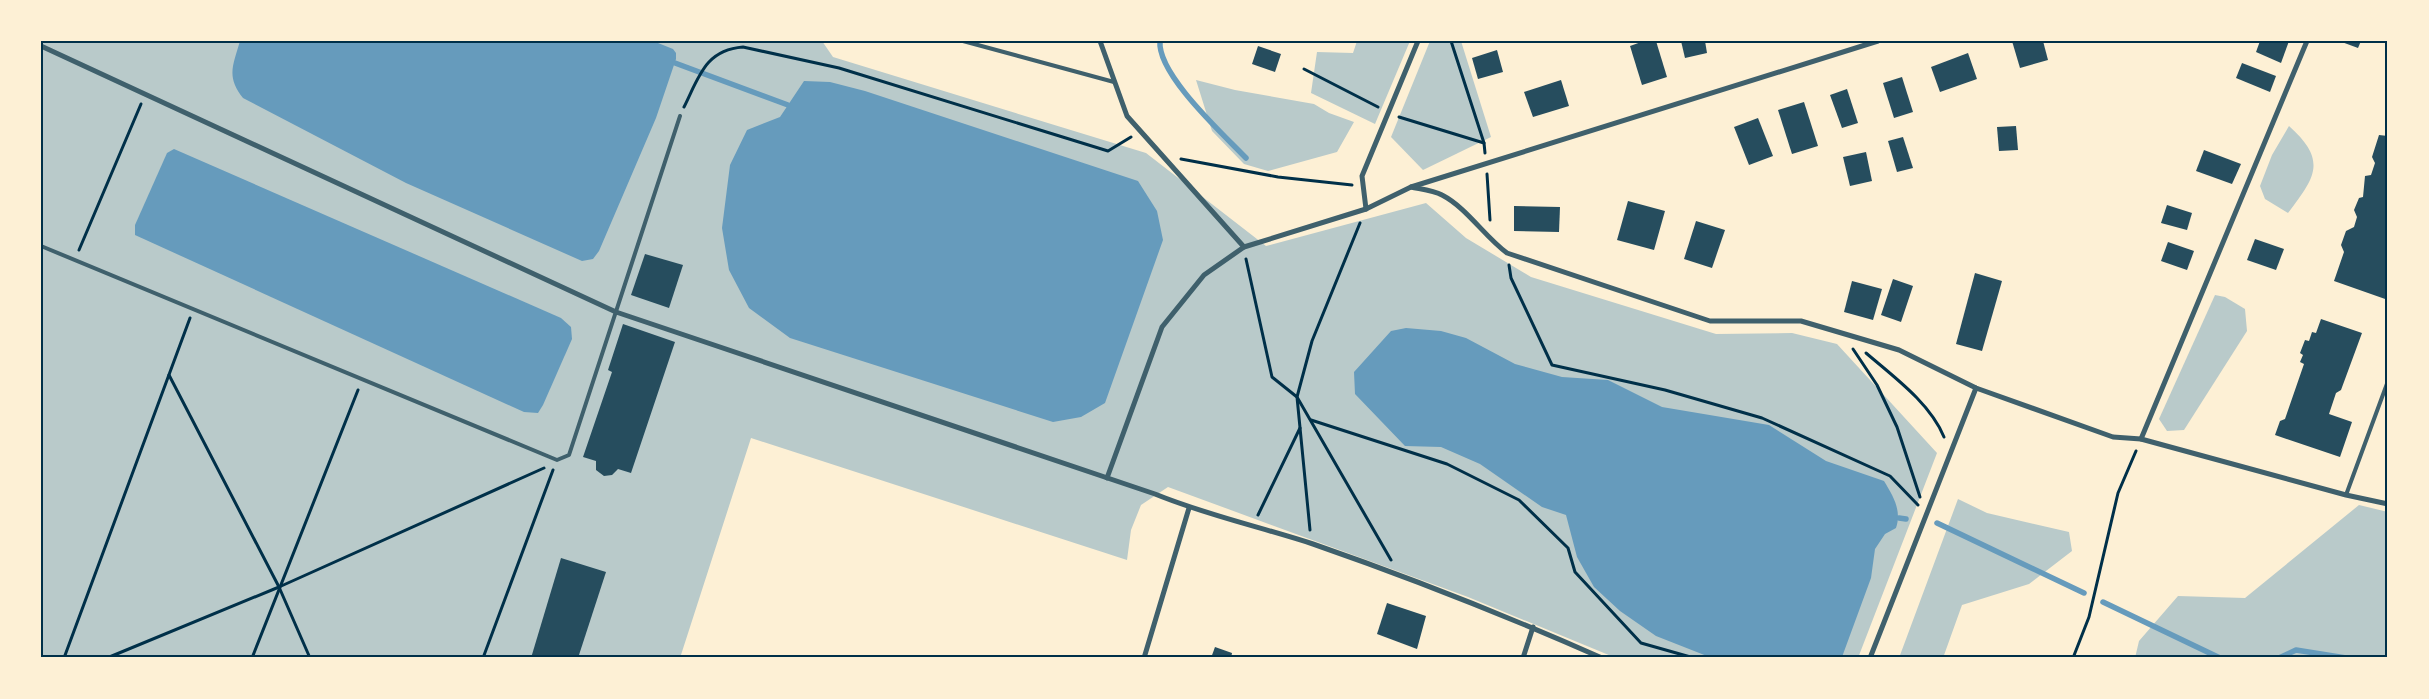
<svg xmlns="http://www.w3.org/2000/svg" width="2429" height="699" viewBox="0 0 2429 699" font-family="'Open Sans',sans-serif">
  <rect width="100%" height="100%" fill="#fdf0d5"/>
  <g fill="#b9caca">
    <polygon points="41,41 822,41 833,57 1146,153 1266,246 1426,203 1466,238 1531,277 1716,334 1792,333 1837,344 1937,453 1858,658 1616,658 1468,597 1168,487 1141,505 1131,530 1127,560 751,438 680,658 41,658"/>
    <polygon points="1357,41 1410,41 1375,124 1311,93 1317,52 1353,53"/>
    <polygon points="1430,41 1461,41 1491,137 1423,170 1391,137"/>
    <polygon points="1196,80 1235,90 1314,104 1329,113 1354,122 1337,152 1268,171 1244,164 1212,131"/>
    <path d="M2289 126C2328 161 2315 177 2288 213L2265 199 2260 186 2272 155Z"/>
    <polygon points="2215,295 2225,297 2245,309 2247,331 2184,430 2167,431 2159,419"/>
    <polygon points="1958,499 1987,513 2069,532 2072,551 2029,584 1962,605 1943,658 1899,658"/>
    <polygon points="2359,505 2388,512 2388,658 2135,658 2139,641 2178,596 2245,598"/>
  </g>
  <g fill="#669bbc">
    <path d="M240 41H653L673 49 676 53V59L656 118 599 251 593 259 582 261 406 183 243 98C226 76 233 66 240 41Z"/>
    <polygon points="804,81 830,82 865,91 1138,181 1157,211 1163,240 1105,403 1081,417 1053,422 790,338 749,308 729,270 722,228 730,165 747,130 780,117"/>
    <polygon points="174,149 561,318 571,327 572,339 543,405 538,413 524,412 135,235 135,225 167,153"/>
    <path d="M1406 328 1441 331 1466 338 1515 364 1562 377 1608 380 1662 407 1769 425 1826 461 1884 481C1893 496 1902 510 1896 528L1885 534 1875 549 1871 578 1842 657 1712 658 1656 636 1620 611 1594 587 1577 557 1566 515 1542 507 1480 464 1441 447 1405 446 1355 394 1354 372 1391 331Z"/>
  </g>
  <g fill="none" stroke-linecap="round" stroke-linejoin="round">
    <g stroke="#669bbc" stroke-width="5.5">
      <path d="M1160 41C1157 74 1223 134 1246 158"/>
      <polyline points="675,63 788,105"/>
      <polyline points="1899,518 1906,519"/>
      <polyline points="1937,523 2084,593"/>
      <polyline points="2103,602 2220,658"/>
      <polyline points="2279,658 2296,650 2346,658"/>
    </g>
  </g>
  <g fill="#264d5e">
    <polygon points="1644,41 1656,41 1667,77 1642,85 1630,46"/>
    <polygon points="1681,41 1705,41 1707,53 1685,58"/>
    <polygon points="2012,41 2043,41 2048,60 2020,68"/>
    <polygon points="2260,41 2289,41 2281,63 2256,52"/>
    <polygon points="2339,41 2361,41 2358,48"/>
    <polygon points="1258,46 1281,54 1275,72 1252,64"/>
    <polygon points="1497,50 1503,72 1478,79 1472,58"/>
    <polygon points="1968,53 1977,79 1940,92 1931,67"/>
    <polygon points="2242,63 2276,76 2270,92 2236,78"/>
    <polygon points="1902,77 1913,112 1894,118 1883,83"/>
    <polygon points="1561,80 1569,106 1533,117 1524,92"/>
    <polygon points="1847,89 1858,123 1842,128 1830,95"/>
    <polygon points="1804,102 1818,146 1792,154 1778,110"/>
    <polygon points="1758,118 1773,156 1749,165 1734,127"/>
    <polygon points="2016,126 2018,150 1999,151 1997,127"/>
    <polygon points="2379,135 2388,136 2388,300 2334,281 2344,252 2341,245 2346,231 2354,227 2357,217 2354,210 2359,198 2363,197 2365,176 2371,175 2375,163 2372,157"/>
    <polygon points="1903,137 1913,168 1897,172 1888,141"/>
    <polygon points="2204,150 2241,164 2232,184 2196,171"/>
    <polygon points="1866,152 1872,181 1850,186 1843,157"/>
    <polygon points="1628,201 1665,211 1654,250 1617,240"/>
    <polygon points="2167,205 2192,213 2187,230 2161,223"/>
    <polygon points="1514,206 1560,207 1559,232 1514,231"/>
    <polygon points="1696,221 1725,230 1712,268 1684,259"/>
    <polygon points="2255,239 2284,249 2276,270 2247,260"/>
    <polygon points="2168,242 2194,251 2187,270 2161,261"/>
    <polygon points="645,254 683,265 669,308 631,295"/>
    <polygon points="1975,273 2002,281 1982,351 1956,344"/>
    <polygon points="1893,279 1913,286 1901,322 1881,315"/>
    <polygon points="1852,281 1882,289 1873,320 1844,312"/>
    <polygon points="2321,319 2362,333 2341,390 2336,393 2329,414 2352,422 2340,457 2275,435 2280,421 2285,419 2304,364 2300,362 2303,355 2300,353 2305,340 2309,341 2312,332 2316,333"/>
    <polygon points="623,324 675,342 631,473 618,469 612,475 604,476 596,470 596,461 583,457 612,372 608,370"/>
    <polygon points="561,558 606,572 578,658 531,658"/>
    <polygon points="1387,603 1426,616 1417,649 1377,634"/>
    <polygon points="1215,647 1232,653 1231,658 1211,658"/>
  </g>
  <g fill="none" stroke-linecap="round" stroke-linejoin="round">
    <g stroke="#003049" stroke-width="3">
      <polyline points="1451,41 1484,143 1485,153"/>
      <polyline points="1304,69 1378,107"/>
      <path d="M684 107C699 77 705 50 743 47L839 68 1108 151 1131 137"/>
      <polyline points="1399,117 1484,143"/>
      <polyline points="1181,159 1278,177 1352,185"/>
      <polyline points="1487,174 1490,220"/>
      <polyline points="79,250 141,104"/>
      <polyline points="1246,259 1272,377 1297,397 1391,560"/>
      <polyline points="1509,265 1511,278 1552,365 1665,390 1762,418 1890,476 1918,505"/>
      <polyline points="1853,349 1877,385 1897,427 1920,497"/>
      <path d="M1866 353C1894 377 1930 403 1944 437"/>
      <polyline points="169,375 279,587 310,658"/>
      <polyline points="1311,420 1447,464 1519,500 1568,548 1575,572 1641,643 1694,658"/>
      <polyline points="1258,515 1300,428"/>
      <polyline points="1310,530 1297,397 1312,341 1360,223"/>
      <polyline points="64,658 190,318"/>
      <polyline points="107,658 279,587 544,468"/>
      <polyline points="252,658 358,390"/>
      <polyline points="483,658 553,470"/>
      <polyline points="2073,658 2089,617 2118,493 2136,451"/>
    </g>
    <g stroke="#3f606c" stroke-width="4">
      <polyline points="963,41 1114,82"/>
      <polyline points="41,246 557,460 569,455 680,116"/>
      <polyline points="2346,495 2388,381"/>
    </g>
    <g stroke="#3f606c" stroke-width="5">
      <polyline points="1100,41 1127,116 1244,247"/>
      <path d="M41 46 616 312 1155 494C1206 515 1261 527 1313 544 1411 578 1507 616 1602 658"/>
      <path d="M1411 187C1420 189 1433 190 1442 195 1467 208 1484 236 1507 253L1710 321H1801L1899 350 1976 388 2113 437 2141 439 2346 495 2388 504"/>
      <polyline points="1366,209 1362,176 1418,41"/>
      <polyline points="2141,439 2307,41"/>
      <polyline points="1107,478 1162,327 1204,275 1244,247 1366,209 1411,187 1878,41"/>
      <polyline points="1144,658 1189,508"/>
      <polyline points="1523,658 1533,627"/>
      <polyline points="1870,658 1976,388"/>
    </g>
  </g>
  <rect width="2429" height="699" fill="none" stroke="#fdf0d5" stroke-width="85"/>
  <rect x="42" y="42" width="2344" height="614" fill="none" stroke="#003049" stroke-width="2"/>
</svg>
